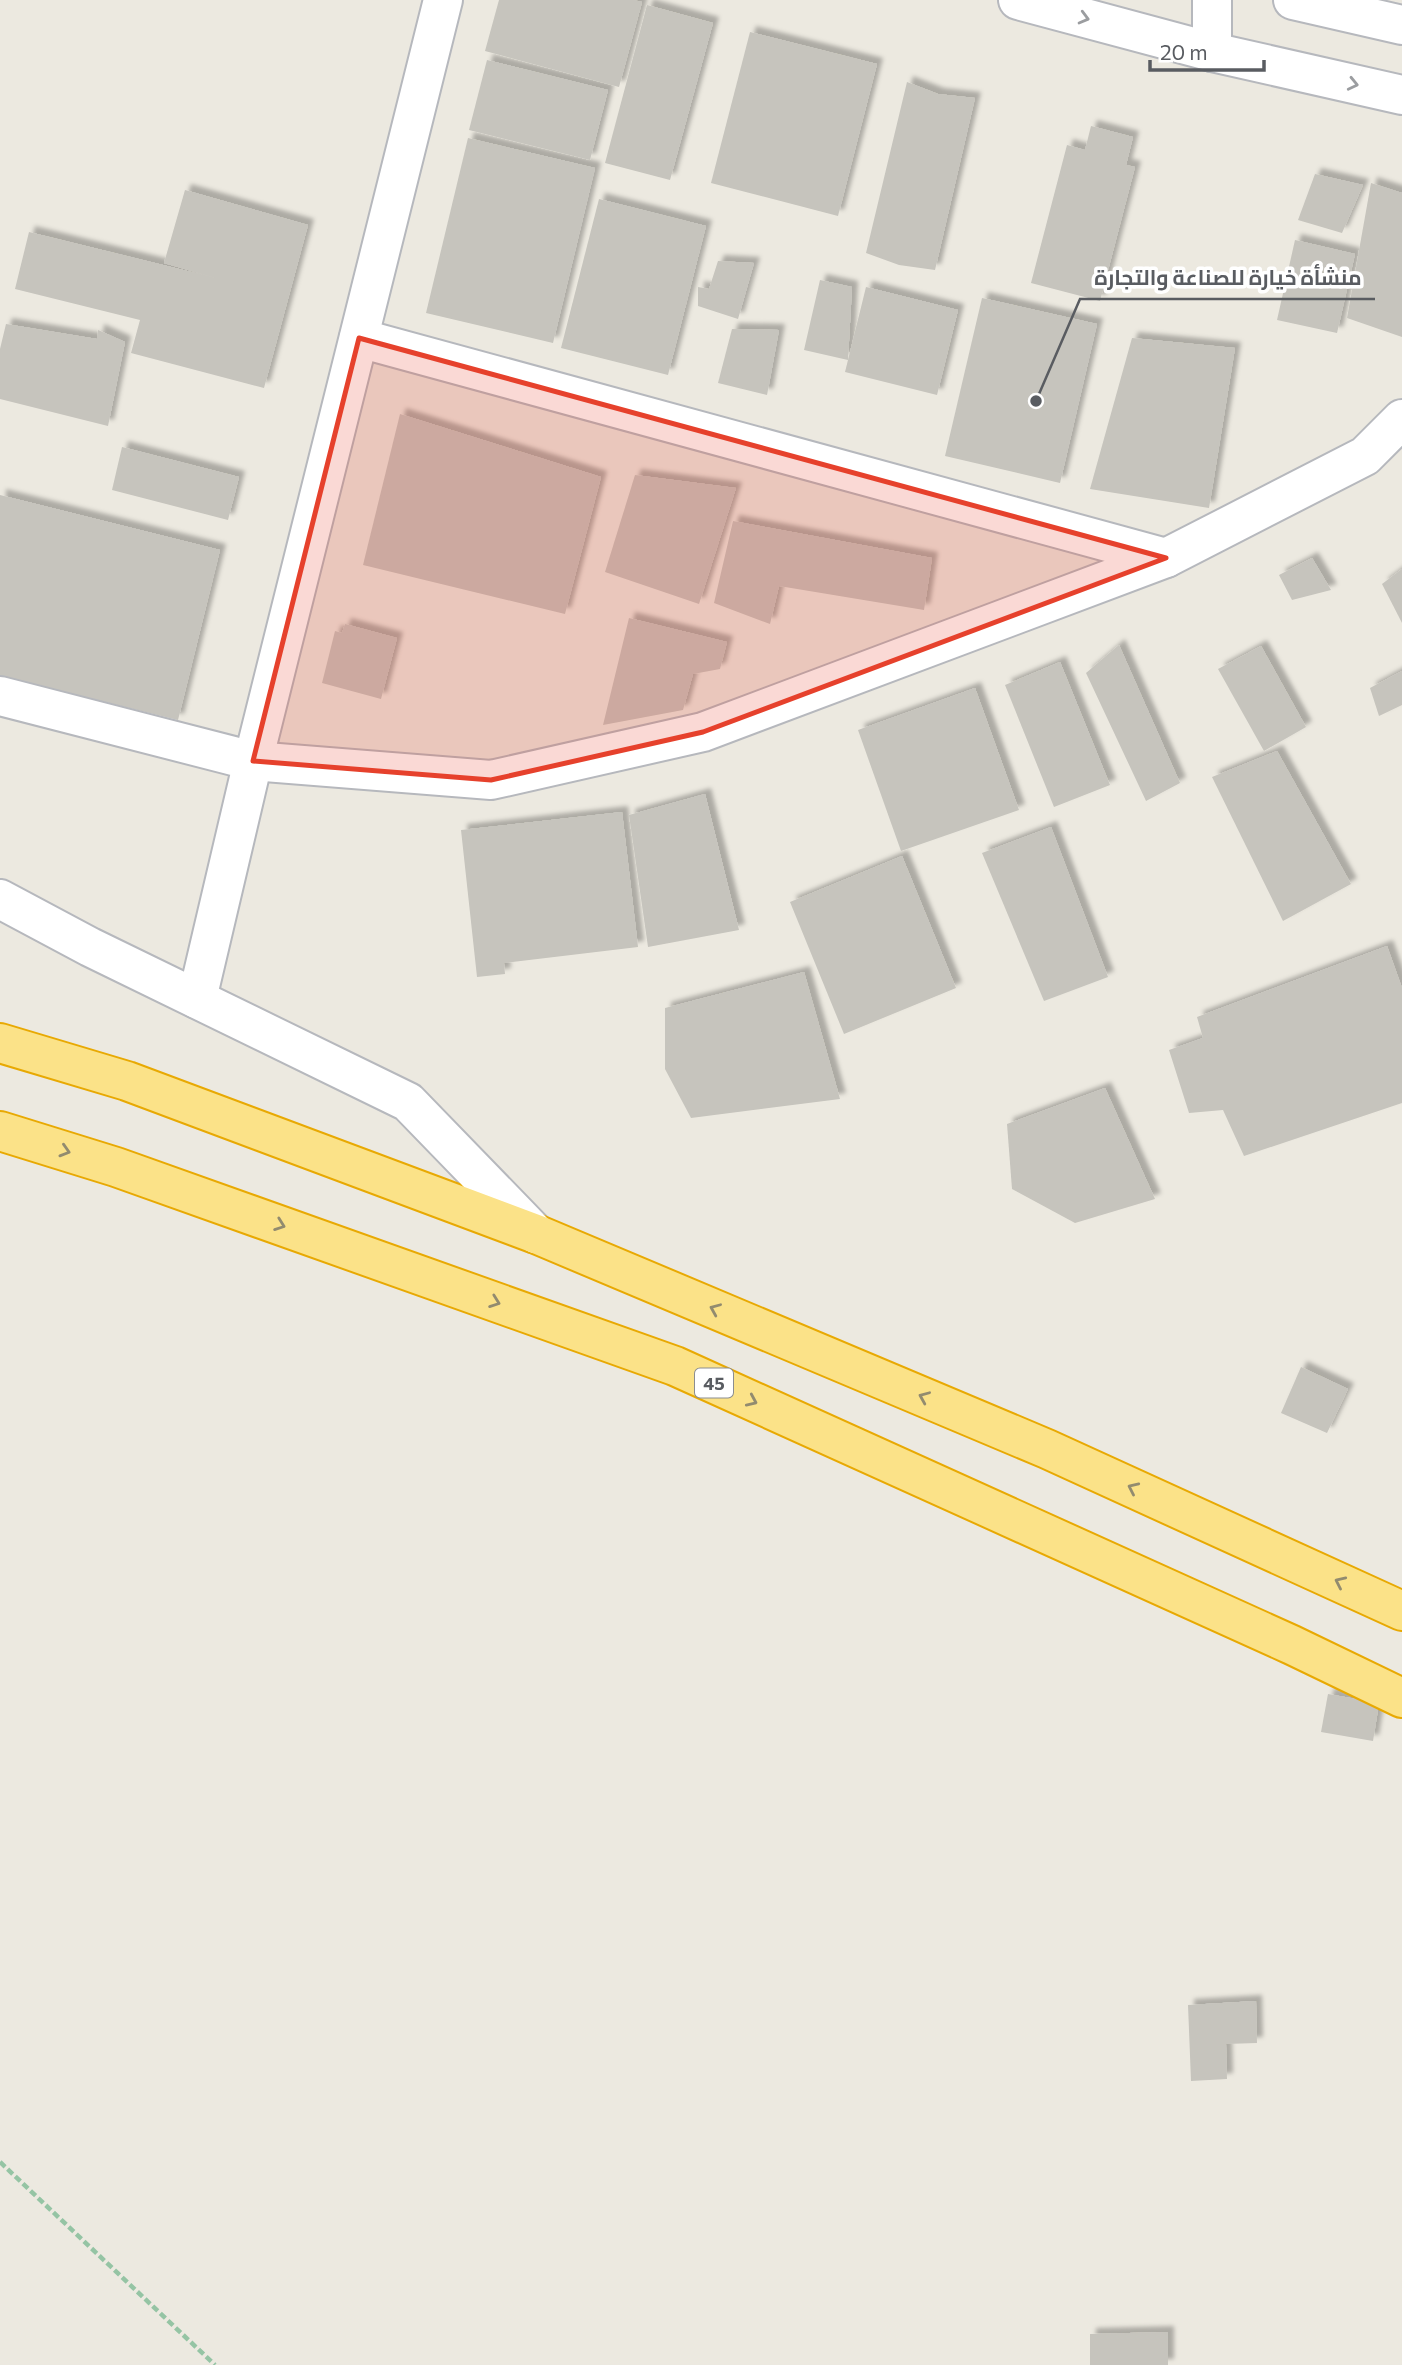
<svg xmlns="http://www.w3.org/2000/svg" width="1402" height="2365" viewBox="0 0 1402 2365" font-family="Commissioner,Cairo,sans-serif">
  <defs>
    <filter id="shadow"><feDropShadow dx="6" dy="-6" stdDeviation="2" flood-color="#0004"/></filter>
  </defs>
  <rect width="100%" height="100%" fill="#ece9e0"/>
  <g fill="#c6c4bd" filter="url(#shadow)">
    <polygon points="499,0 633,0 642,2 619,87 485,51"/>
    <polygon points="647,5 713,23 670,180 605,163"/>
    <polygon points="750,32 877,64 838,216 711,183"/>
    <polygon points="487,60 608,90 590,160 469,130"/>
    <polygon points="907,82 938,94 975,98 935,270 899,265 866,253"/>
    <polygon points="1091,126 1133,137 1126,165 1135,167 1100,301 1031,283 1067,145 1085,150"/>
    <polygon points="468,138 595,168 553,343 426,313"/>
    <polygon points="1315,174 1363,185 1342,233 1298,220"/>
    <polygon points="1371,183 1402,193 1402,337 1347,318"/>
    <polygon points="185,190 308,225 264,388 131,353 140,320 15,289 29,232 216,278 164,263"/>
    <polygon points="599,199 706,226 668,375 561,348"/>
    <polygon points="1295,240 1355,254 1337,333 1277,320"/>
    <polygon points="718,261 754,263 738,319 698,306 698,287 709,289"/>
    <polygon points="820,280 852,287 848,360 866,287 958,310 937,395 845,372 848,360 804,350"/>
    <polygon points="982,298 1097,324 1060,483 945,456"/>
    <polygon points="6,324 97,339 98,330 125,342 108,426 0,399 0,349"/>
    <polygon points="732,329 779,330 767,395 718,383"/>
    <polygon points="1132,338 1235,348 1209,508 1090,489"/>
    <polygon points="400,414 601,477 565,614 363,565"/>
    <polygon points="122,447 239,477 228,520 112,490"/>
    <polygon points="635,475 736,488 699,604 605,572"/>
    <polygon points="0,495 220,550 178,720 0,676"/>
    <polygon points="733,521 932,558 924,610 779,586 770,624 714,603"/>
    <polygon points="1312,558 1331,590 1292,600 1279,575"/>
    <polygon points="1402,569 1402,623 1382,584"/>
    <polygon points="629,618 727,642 720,669 693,674 683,710 603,725"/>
    <polygon points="345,624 397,638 381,699 322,683 335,631 342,633"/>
    <polygon points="1119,645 1180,783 1146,801 1086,673"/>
    <polygon points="1261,646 1306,727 1264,751 1218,669"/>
    <polygon points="1060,662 1110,785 1054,807 1005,685"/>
    <polygon points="1402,671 1402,705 1379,716 1370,688"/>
    <polygon points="975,688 1019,810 901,851 858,730"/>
    <polygon points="1277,751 1351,884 1283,921 1212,777"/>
    <polygon points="705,794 739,930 648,947 629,815"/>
    <polygon points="622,812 638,947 504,963 505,974 477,977 461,830"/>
    <polygon points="1051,827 1108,977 1044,1001 982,853"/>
    <polygon points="902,856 956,988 844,1034 790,902"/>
    <polygon points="1387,946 1402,988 1402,1103 1244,1156 1223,1110 1189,1113 1169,1050 1203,1038 1197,1017"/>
    <polygon points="804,972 840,1099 691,1118 665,1069 665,1008"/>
    <polygon points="1105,1088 1155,1199 1075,1223 1012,1189 1007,1124"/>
    <polygon points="1301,1367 1348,1389 1327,1433 1281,1413"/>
    <polygon points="1328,1694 1379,1703 1373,1741 1321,1732"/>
    <polygon points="1256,2001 1257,2043 1226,2044 1227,2079 1191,2081 1188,2005"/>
    <polygon points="1168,2332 1168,2365 1090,2365 1090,2334"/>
  </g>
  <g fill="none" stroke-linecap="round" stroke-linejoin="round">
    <defs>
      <g id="minor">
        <polyline points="1018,0 1212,52 1402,95"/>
        <polyline points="1212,0 1212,52"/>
        <polyline points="1293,0 1402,25"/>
        <polyline points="359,338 1166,558"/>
        <polyline points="0,696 253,761 491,780 703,732 1166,558 1365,456 1402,419"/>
        <polyline points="0,899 90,947 408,1102 536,1234"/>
        <polyline points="197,999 253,761 443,0"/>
      </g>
      <g id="highway">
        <polyline points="0,1043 127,1081 536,1234 1047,1449 1402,1611"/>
        <polyline points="0,1131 116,1167 675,1366 1292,1645 1402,1698"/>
      </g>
    </defs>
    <use href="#minor" stroke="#b6b8bd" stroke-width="42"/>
    <use href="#highway" stroke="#e8a903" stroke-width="42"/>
    <polyline stroke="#95c4a4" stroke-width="4.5" stroke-dasharray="7 3.5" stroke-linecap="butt" points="0,2162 215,2365"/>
    <use href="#minor" stroke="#fff" stroke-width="38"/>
    <use href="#highway" stroke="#fbe288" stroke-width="38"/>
  </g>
  <defs><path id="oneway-chevron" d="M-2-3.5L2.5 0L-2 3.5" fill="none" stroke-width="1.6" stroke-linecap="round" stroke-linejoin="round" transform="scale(1.75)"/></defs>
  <g stroke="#9b9da0">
    <use href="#oneway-chevron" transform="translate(1084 18) rotate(15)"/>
    <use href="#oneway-chevron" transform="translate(1353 84) rotate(13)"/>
  </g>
  <g stroke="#928b6f">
    <use href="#oneway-chevron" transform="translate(65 1151) rotate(17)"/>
    <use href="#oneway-chevron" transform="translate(280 1225) rotate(20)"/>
    <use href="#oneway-chevron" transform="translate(495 1302) rotate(20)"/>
    <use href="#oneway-chevron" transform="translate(715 1309) rotate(-157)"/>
    <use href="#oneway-chevron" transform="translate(924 1397) rotate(-157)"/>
    <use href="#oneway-chevron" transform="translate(752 1401) rotate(24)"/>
    <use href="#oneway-chevron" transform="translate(1133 1488) rotate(-155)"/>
    <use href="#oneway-chevron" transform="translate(1340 1582) rotate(-155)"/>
  </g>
  <path fill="#e6412c" fill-opacity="0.2" stroke="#e6412c" stroke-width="5" stroke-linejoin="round" d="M359 338 1166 558 703 732 491 780 253 761Z"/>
  <g text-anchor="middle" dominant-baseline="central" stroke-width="7" stroke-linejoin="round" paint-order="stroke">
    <rect fill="#fff" stroke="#8b8d90" stroke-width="2" x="695" y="1368.5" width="38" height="29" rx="5"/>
    <g font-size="18" font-weight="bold" fill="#595c61">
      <text x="714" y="1383">45</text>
    </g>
  </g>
  <path fill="none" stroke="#595c61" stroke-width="2.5" d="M1036 401L1080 299H1375"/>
  <circle fill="#595c61" stroke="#fff" stroke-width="2.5" cx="1036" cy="401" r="7"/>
  <g font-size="21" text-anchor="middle" font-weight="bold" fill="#595c61" stroke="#fff" stroke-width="7" stroke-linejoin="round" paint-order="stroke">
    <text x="1228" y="285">منشأة خيارة للصناعة والتجارة</text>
  </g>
  <path d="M1150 60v10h114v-10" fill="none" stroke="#595c61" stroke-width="3.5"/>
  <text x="1160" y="60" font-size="21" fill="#595c61" stroke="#ffffff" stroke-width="5" paint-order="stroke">20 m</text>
</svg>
